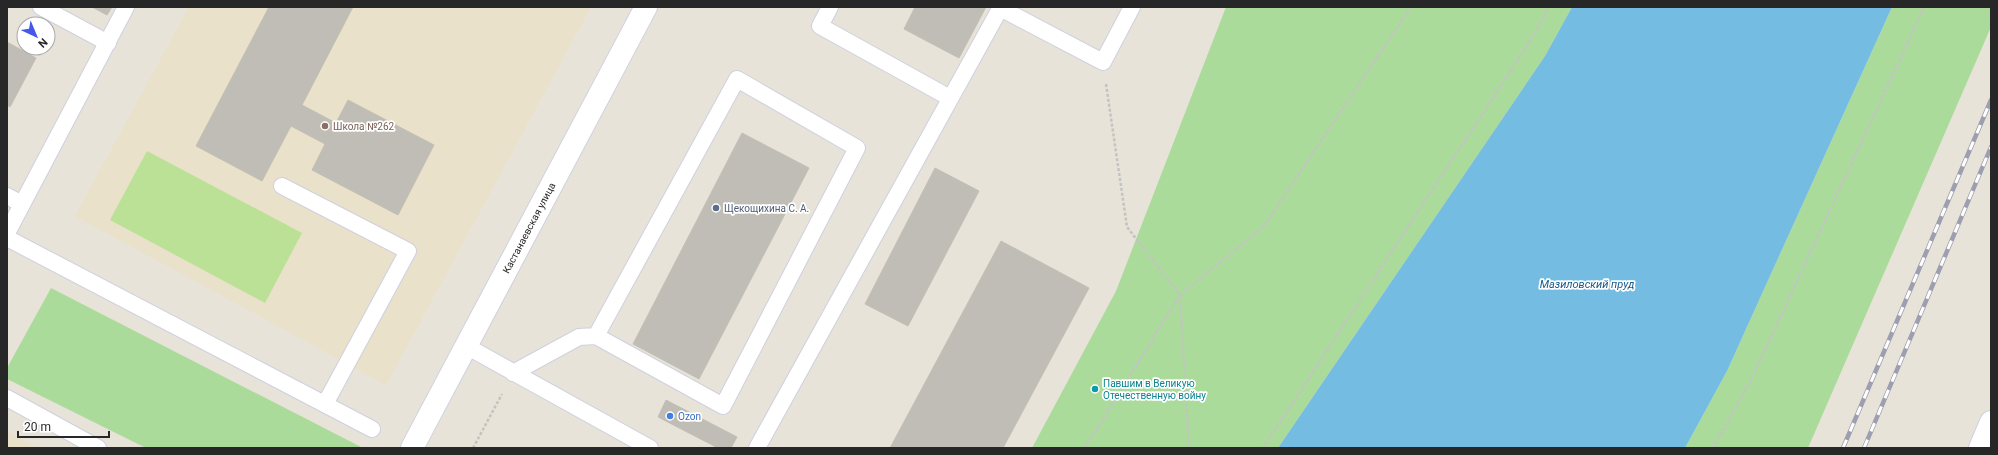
<svg xmlns="http://www.w3.org/2000/svg" width="1998" height="455" viewBox="0 0 1998 455" font-family="Roboto,sans-serif">
  <rect width="100%" height="100%" fill="#e8e3d9"/>
  <g fill="#e9e1c9">
    <polygon points="189,7 591,7 386,385 75,216"/>
    <polygon points="7,431 38,448 7,448"/>
  </g>
  <g fill="#abdb9a">
    <polygon points="1226,7 1572,7 1545,56 1278,448 1032,448 1116,291"/>
    <polygon points="1892,7 1991,7 1991,27 1808,448 1685,448 1727,371"/>
    <polygon points="51,288 363,448 146,448 7,379 7,368"/>
  </g>
  <polygon fill="#bbe196" points="147,151 302,233 265,303 110,220"/>
  <polygon fill="#74bce2" points="1572,7 1892,7 1727,371 1685,448 1278,448 1545,56"/>
  <g fill="#c0bdb6" stroke="#c3bfb3">
    <polygon points="92,7 112,7 107,15"/>
    <polygon points="269,7 353,7 302,105 336,123 348,100 434,145 398,215 312,170 325,144 291,126 262,181 196,146"/>
    <polygon points="915,7 986,7 959,58 904,29"/>
    <polygon points="7,42 36,58 10,107 7,105"/>
    <polygon points="742,133 809,168 699,379 633,344"/>
    <polygon points="935,168 979,191 908,326 865,304"/>
    <polygon points="1001,241 1089,288 1003,448 890,448"/>
    <polygon points="666,400 737,437 731,448 718,448 658,417"/>
  </g>
  <g fill="none" stroke-linecap="round" stroke-linejoin="round">
    <defs>
      <g id="service">
        <polyline points="41,7 108,43"/>
        <polyline points="830,7 820,26 950,98"/>
        <polyline points="1000,8 1103,62 1132,7"/>
        <polyline points="282,186 408,251 325,404"/>
        <polyline points="7,196 22,204"/>
        <polyline points="7,233 126,7"/>
        <polyline points="7,238 372,429"/>
        <polyline points="466,346 650,448"/>
        <polyline points="513,373 579,337 596,336 737,79 857,148 723,406 596,336"/>
        <polyline points="7,398 98,448"/>
        <polyline points="757,448 1001,7"/>
      </g>
      <g id="tertiary">
        <polyline points="412,448 646,7"/>
        <polyline points="1980,448 1991,422"/>
      </g>
    </defs>
    <use href="#service" stroke="#cfd0df" stroke-width="18"/>
    <use href="#tertiary" stroke="#cfd0df" stroke-width="24"/>
    <g stroke="#c3c3c3" stroke-width="2.5" stroke-dasharray="3 2" stroke-linecap="butt">
      <polyline points="1106,84 1127,227 1180,295 1189,448"/>
      <polyline points="473,448 502,394"/>
      <polyline points="1085,448 1180,295 1263,227 1411,7"/>
      <polyline points="1263,448 1530,41 1549,7"/>
      <polyline points="1713,448 1753,376 1924,7"/>
    </g>
    <use href="#service" stroke="#fff" stroke-width="16"/>
    <use href="#tertiary" stroke="#fff" stroke-width="22"/>
    <defs>
      <g id="rail">
        <polyline points="1843,448 1991,100"/>
        <polyline points="1864,448 1991,147"/>
      </g>
    </defs>
    <use href="#rail" stroke="#9d9eaf" stroke-width="4.5"/>
    <use href="#rail" stroke="#fff" stroke-width="3" stroke-dasharray="9" stroke-linecap="butt"/>
  </g>
  <circle fill="#8d6e63" stroke="#fff" stroke-width="1.5" cx="325" cy="126" r="4"/>
  <circle fill="#5c6f8a" stroke="#fff" stroke-width="1.5" cx="716" cy="208" r="4"/>
  <circle fill="#0f9aa8" stroke="#fff" stroke-width="1.5" cx="1095" cy="389" r="4"/>
  <circle fill="#3f7fe0" stroke="#fff" stroke-width="1.5" cx="670" cy="416" r="4"/>
  <g text-anchor="middle" dominant-baseline="central" stroke-width="3.5" stroke-linejoin="round" paint-order="stroke">
    <g font-size="10" fill="#785e54" stroke="#fff" text-anchor="start">
      <text x="333" y="126">Школа №262</text>
    </g>
    <g font-size="10" fill="#4e5e75" stroke="#fff" text-anchor="start">
      <text x="724" y="208">Щекощихина С. А.</text>
    </g>
    <g font-size="10" fill="#272727" stroke="#fff">
      <text transform="translate(529 228) rotate(-62)">Кастанаевская улица</text>
    </g>
    <g font-size="10" fill="#0d838f" stroke="#fff" text-anchor="start">
      <text x="1103" y="383">Павшим в Великую<tspan x="1103" dy="12">Отечественную войну</tspan></text>
    </g>
    <g font-size="10" fill="#366cbe" stroke="#fff" text-anchor="start">
      <text x="678" y="416">Ozon</text>
    </g>
    <g font-size="11" font-style="italic" fill="#185989" stroke="#fff">
      <text x="1587" y="284">Мазиловский пруд</text>
    </g>
  </g>
  <rect width="1998" height="455" fill="none" stroke="#272727" stroke-width="16"/>
  <g transform="translate(36 36) rotate(136)"><circle r="19" fill="#ffffff" stroke="#a9a9a9"/>
  <path d="M0-3L7 15L0 10L-7 15Z" fill="#4657e9"/>
  <text y="-6" font-size="11" font-weight="bold" text-anchor="middle" fill="#272727">N</text>
  </g>
  <path d="M18 431v6h91v-6" fill="none" stroke="#272727" stroke-width="2"/>
  <text x="24" y="431" font-size="12" fill="#272727" stroke="#ffffff" stroke-width="3" paint-order="stroke">20 m</text>
</svg>
